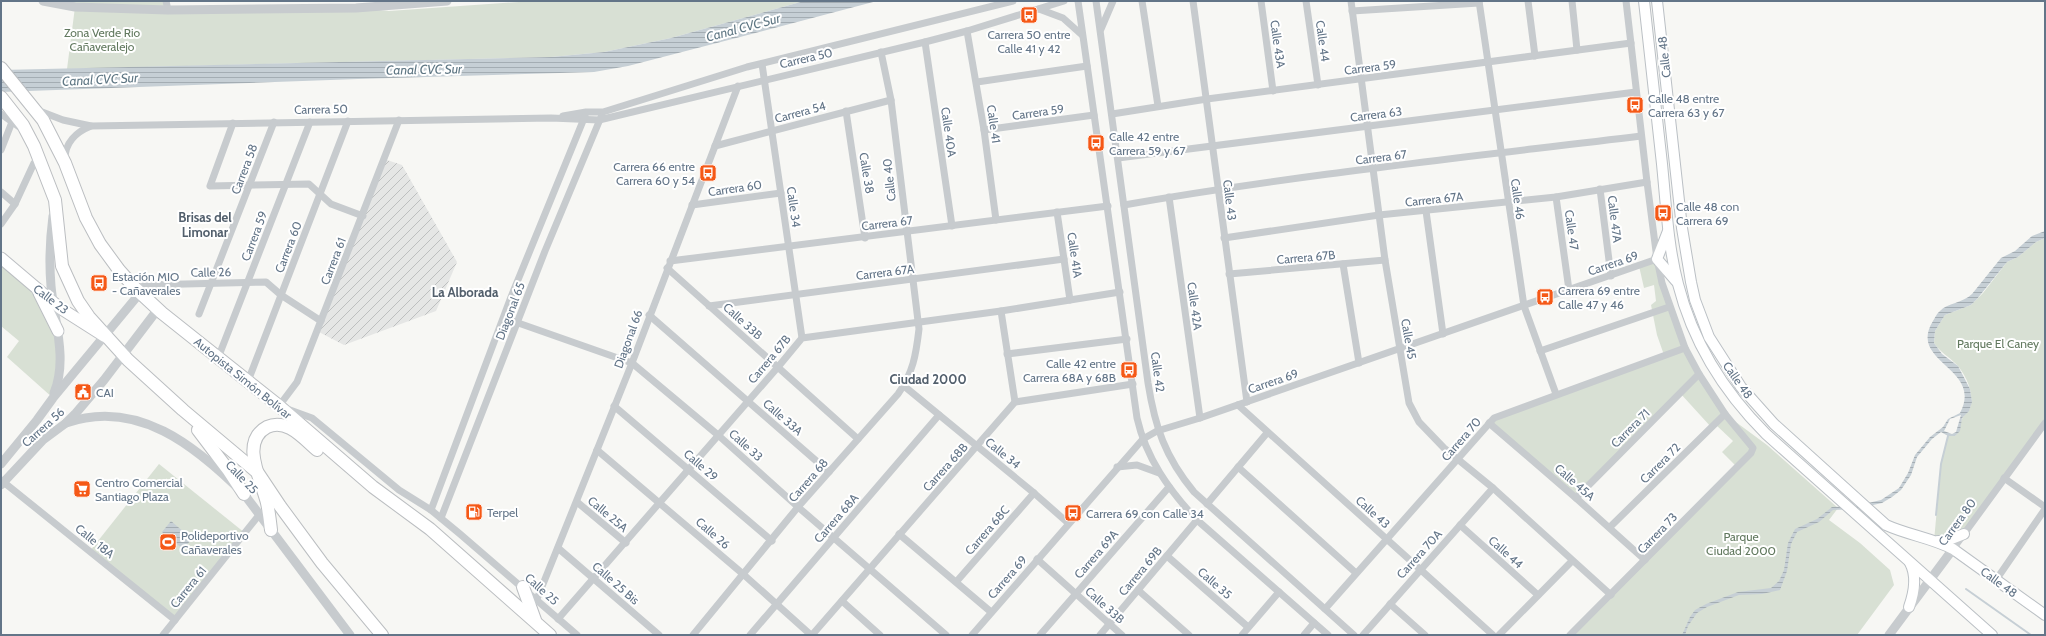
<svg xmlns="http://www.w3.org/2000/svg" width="2046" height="636" viewBox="0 0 2046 636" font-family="Cabin,sans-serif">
  <defs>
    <pattern id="industrial-furrows" width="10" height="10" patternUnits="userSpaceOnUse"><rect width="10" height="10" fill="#e5e6e5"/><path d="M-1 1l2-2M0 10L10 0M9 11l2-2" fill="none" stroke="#bdbfbf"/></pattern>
    <pattern id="water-rules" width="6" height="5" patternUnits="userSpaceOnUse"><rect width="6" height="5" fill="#c6cfd5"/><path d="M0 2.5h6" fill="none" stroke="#a4adb3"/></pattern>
  </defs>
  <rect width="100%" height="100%" fill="#f7f7f4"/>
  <polygon fill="url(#industrial-furrows)" points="384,159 402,165 457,262 436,311 344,345 317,331"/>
  <g fill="#d8e0d4">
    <polygon points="43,1 166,1 167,10 356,8 389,11 533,1 804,1 671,38 604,52 551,57 67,69 75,7"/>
    <path d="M2045 238V423L1964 534 1934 541 1941 464 1948 436H1955C1961 430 1959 424 1963 417 1965 414 1968 412 1969 410 1976 396 1966 374 1956 364 1948 356 1940 352 1934 343L1935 331 1945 315 1971 305 1983 293 2007 262 2018 257 2036 242Z"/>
    <polygon points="1,258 35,288 59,347 53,398 7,357 19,341 1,326"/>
    <polygon points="1657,259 1685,348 1725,414 1767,445 1838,508 1829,520 1860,543 1890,570 1894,585 1857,635 1570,635 1737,467 1722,452 1733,441 1715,424 1711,427 1680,393 1576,498 1489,423 1664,355 1657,335 1651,305 1656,301 1654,285 1644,288 1639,266"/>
    <polygon points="159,464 245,533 175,620 90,551"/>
  </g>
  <g fill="url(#water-rules)" fill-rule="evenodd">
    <polygon points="804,1 877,1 713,44 628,66 594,72 358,79 1,92 1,70 551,57 604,52 671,38"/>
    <path d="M2045 231V238L2036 242 2018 257 2007 262 1977 299 1971 305 1945 315 1935 331 1934 343 1942 354 1958 366 1970 389 1972 402 1969 411 1962 418 1960 431 1955 436H1948L1941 432 1932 439 1917 457 1911 475 1901 490 1892 497 1882 503 1855 509 1833 510 1819 522 1797 532 1791 544 1787 571 1780 590 1762 594 1739 595 1707 607 1697 613 1688 626 1685 635H1682L1690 617 1695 610 1706 604 1738 592 1771 588 1779 581 1784 570 1788 543 1795 529 1817 519 1832 507 1855 506 1881 500 1899 488 1908 473 1915 455 1930 437 1943 427 1948 419 1960 413C1984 367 1907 363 1933 321 1935 318 1937 313 1940 311 1947 303 1963 303 1972 294L2001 258 2015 251 2032 236ZM1961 415 1956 432 1952 434 1944 431 1950 419Z"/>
    <polygon points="171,521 192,539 183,549 162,532"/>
  </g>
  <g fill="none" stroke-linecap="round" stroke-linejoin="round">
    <g stroke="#c6cfd5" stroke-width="2">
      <polyline points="1936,515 1941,464 1948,436"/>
      <polyline points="1966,589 2031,635"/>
    </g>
    <defs>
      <g id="secondary">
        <path d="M1644 1C1650 55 1656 110 1662 164 1666 204 1668 246 1678 284 1693 343 1724 392 1766 434L1992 635"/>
        <path d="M1657 1 1682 228 1691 282 1695 300 1709 337 1741 387 1774 424 1886 525C1908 535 1932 538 1953 549L2045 615"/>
        <polyline points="1668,231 1657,259 1676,281"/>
        <polyline points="1938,541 1946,541 1964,534"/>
        <path d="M1909 607C1914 593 1917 576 1910 563"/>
      </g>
      <g id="primary">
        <polyline points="1,258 60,308 104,336"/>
        <polyline points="39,293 58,331"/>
      </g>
      <g id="trunk">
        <polyline points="1,68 43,120 65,163 86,218 100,244 119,270 135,288 162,313 279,406 373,487 430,529 550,635"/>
        <polyline points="1,97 23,125 34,146 55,200 62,266 78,301 89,317 128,360 183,410 258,473 280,506 322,563 382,635"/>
        <polyline points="198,430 229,471 244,494"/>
        <path d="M271 530C270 521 269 512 267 503 262 481 239 442 267 427 287 418 303 438 317 450"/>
        <polyline points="523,587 535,620"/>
      </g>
    </defs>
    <use href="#secondary" stroke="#bbc0c5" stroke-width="12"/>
    <use href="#primary" stroke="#bcbfc3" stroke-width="13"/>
    <use href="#trunk" stroke="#bbbec1" stroke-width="14"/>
    <g stroke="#c7cbce" stroke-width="7">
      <polyline points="166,1 168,10"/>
      <path d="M1078 1 1137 418C1146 458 1169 490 1197 520L1328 635"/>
      <path d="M1096 1 1148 383C1155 427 1165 457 1194 492L1354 635"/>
      <polyline points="1142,1 1158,106"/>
      <polyline points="1193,1 1247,402"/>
      <polyline points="1261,1 1273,91"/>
      <polyline points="1306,1 1318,85"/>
      <polyline points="1351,1 1385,260 1409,403 1419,422 1444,448 1493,488 1611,595"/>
      <polyline points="1479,1 1524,306 1556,394"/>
      <polyline points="1528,1 1535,56"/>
      <polyline points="1572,1 1577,50"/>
      <polyline points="1039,9 1063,18 1082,35"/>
      <polyline points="1352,11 1479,3"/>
      <polyline points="1101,29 1113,1"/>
      <polyline points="967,31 984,130 996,220"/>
      <polyline points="925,42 952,226"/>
      <polyline points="762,64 802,338"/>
      <polyline points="977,82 1087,66"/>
      <polyline points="37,110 63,120 91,126 551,118 599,120 925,42 967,31 1064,1"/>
      <polyline points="846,111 865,238"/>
      <polyline points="1,114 22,129"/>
      <polyline points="1112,114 1207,99 1631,43"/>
      <polyline points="563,116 586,112 603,112 747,67 1013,1"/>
      <polyline points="399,120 297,382 279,406 312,418 399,490 431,510 460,534 577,635"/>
      <polyline points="233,123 210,186 309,184 331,204 363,216"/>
      <polyline points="984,130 1094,115"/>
      <polyline points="715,146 891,100"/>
      <polyline points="1,150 12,122"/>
      <polyline points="1118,158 1636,92"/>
      <path d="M65 159C65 143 76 132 91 126"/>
      <polyline points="1600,189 1611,276"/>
      <polyline points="1,192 15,204"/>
      <polyline points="1169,197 1200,418"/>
      <polyline points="1556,197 1569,290"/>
      <polyline points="692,205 781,193"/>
      <path d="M1124 205C1295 175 1469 157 1641 136"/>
      <polyline points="1426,211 1443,334"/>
      <polyline points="1057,212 1070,300"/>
      <polyline points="1,224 15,204 34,163 39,160"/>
      <polyline points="1224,238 1379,215 1556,197 1647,182"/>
      <polyline points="670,261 1108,206"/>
      <polyline points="1343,264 1359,363"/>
      <polyline points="667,268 858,439"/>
      <polyline points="1229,274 1385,260"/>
      <polyline points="137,290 145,285 266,282 281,295 321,321"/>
      <polyline points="709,306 1064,259"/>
      <polyline points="1001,311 1015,402"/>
      <polyline points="199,314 274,122"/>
      <polyline points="649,315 829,472"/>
      <polyline points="504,318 632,363 718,435 798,507 946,635"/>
      <polyline points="1540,351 1669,307"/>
      <polyline points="1007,354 1127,339"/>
      <polyline points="218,358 310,122"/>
      <polyline points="248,381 348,121"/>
      <polyline points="904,386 1034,493 1068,523"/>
      <polyline points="1238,405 1493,635"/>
      <polyline points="614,406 772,541"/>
      <polyline points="1489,423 1576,498 1645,560"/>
      <polyline points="597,450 743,574 811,635"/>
      <polyline points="1117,467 1137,465 1159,473"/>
      <polyline points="1238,467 1356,573"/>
      <polyline points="2004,478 2045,507"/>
      <polyline points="1,480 175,620"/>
      <polyline points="1576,498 1699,374"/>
      <polyline points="577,502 626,543"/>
      <polyline points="1207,504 1267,433"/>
      <polyline points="431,510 511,297 585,116"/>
      <polyline points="441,518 545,251 601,117"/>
      <polyline points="1460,525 1538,595"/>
      <polyline points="1610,527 1725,414"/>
      <polyline points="899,534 991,612"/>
      <polyline points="558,548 659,635"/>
      <polyline points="1953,549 2045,423"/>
      <polyline points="1167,556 1248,627"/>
      <polyline points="1037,559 1122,635"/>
      <polyline points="1996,580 2045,509"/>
      <polyline points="957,581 1034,493"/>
      <polyline points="1138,590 1189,635"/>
      <polyline points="537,599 632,363 738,86"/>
      <polyline points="842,601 880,635"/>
      <polyline points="1390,604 1425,635"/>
      <polyline points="1325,609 1494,418 1685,348"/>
      <polyline points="558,619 778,367 802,338 1001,311 1120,292"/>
      <polyline points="163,635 259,515"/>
      <path d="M693 635 798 507 898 394C913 373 916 355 919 329L891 100 881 52"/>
      <polyline points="750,635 939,415"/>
      <polyline points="812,635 1015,402 1133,384"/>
      <polyline points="972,635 1143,439 1157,431 1200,418 1657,259"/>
      <polyline points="1040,635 1169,487"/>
      <polyline points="1100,635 1197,520"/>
      <polyline points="1242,635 1279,592"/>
      <polyline points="1304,635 1314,623"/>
      <polyline points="1363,635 1493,488"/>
      <polyline points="1499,635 1572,561"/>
      <polyline points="1570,635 1737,467 1751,453 1753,448 1725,414 1699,374 1685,348 1662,283 1657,259 1647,182 1626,1"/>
    </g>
    <g stroke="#c7cbce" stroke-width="9">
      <polyline points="43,1 75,7 168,10 356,8 447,1"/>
      <path d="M53 216C50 239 49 263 51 286 54 321 68 359 54 393"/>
      <path d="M66 423C137 398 196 446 244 494L350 635"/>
      <polyline points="1,464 37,420 53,398 140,293"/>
      <polyline points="1,485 43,440 66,423 76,413 104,380 158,309"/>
      <polyline points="1889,635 1953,549"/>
    </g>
    <use href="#secondary" stroke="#fff" stroke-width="10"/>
    <use href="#primary" stroke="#fff" stroke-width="11"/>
    <use href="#trunk" stroke="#fff" stroke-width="12"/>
  </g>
  <defs>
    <symbol id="bus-square" viewBox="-11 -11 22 22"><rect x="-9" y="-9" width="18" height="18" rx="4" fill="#f55816" stroke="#fff"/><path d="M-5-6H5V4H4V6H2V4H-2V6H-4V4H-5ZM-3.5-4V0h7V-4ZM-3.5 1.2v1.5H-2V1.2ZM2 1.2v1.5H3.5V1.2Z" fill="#fff"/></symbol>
    <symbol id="civic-square" viewBox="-11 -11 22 22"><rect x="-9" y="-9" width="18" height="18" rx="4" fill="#f55816" stroke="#fff"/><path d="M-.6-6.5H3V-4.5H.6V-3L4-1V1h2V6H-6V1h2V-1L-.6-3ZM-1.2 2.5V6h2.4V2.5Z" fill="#fff"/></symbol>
    <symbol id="supermarket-square" viewBox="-11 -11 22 22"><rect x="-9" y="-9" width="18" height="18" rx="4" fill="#f55816" stroke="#fff"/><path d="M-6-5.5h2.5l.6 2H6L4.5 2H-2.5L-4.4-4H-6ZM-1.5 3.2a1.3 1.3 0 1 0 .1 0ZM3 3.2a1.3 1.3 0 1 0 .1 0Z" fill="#fff"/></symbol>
    <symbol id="fuel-square" viewBox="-11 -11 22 22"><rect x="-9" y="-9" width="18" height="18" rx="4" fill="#f55816" stroke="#fff"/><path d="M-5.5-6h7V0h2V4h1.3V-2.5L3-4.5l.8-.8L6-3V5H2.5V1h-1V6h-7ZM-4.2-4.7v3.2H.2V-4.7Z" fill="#fff"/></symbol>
    <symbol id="stadium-square" viewBox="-11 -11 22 22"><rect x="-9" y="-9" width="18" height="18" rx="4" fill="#f55816" stroke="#fff"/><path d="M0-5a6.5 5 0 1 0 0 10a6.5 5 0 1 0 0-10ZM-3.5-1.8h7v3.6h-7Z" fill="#fff"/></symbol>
  </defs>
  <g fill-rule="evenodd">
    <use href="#bus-square" x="1019" y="5" width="20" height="20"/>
    <use href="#bus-square" x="1625" y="95" width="20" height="20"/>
    <use href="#bus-square" x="1086" y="133" width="20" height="20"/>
    <use href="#bus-square" x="698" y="163" width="20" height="20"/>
    <use href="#bus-square" x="1653" y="203" width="20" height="20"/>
    <use href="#bus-square" x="89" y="273" width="20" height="20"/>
    <use href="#bus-square" x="1535" y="287" width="20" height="20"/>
    <use href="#bus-square" x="1119" y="360" width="20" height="20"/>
    <use href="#civic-square" x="73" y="382" width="20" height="20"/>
    <use href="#supermarket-square" x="72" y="479" width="20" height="20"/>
    <use href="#fuel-square" x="464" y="502" width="20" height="20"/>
    <use href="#bus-square" x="1063" y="503" width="20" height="20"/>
    <use href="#stadium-square" x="158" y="532" width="20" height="20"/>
  </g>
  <g text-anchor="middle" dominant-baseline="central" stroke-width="4" stroke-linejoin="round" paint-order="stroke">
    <g font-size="12" fill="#62795f" stroke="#fff">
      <text x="102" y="32">Zona Verde Rio<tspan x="102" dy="14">Cañaveralejo</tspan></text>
      <text x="1998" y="343">Parque El Caney</text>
      <text x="1741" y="536">Parque<tspan x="1741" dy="14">Ciudad 2000</tspan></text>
    </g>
    <g font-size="12" fill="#637588" stroke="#fff" text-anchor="start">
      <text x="1029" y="34" text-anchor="middle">Carrera 50 entre<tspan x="1029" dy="14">Calle 41 y 42</tspan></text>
      <text x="1648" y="98">Calle 48 entre<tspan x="1648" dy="14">Carrera 63 y 67</tspan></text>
      <text x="1109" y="136">Calle 42 entre<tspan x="1109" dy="14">Carrera 59 y 67</tspan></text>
      <text x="695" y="166" text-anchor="end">Carrera 66 entre<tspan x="695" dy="14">Carrera 60 y 54</tspan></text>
      <text x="1676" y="206">Calle 48 con<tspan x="1676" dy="14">Carrera 69</tspan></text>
      <text x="112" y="276">Estación MIO<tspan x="112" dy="14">- Cañaverales</tspan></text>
      <text x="1558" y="290">Carrera 69 entre<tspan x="1558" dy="14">Calle 47 y 46</tspan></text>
      <text x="1116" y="363" text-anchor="end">Calle 42 entre<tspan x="1116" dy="14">Carrera 68A y 68B</tspan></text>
      <text x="96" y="392">CAI</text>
      <text x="95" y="482">Centro Comercial<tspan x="95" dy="14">Santiago Plaza</tspan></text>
      <text x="487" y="512">Terpel</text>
      <text x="1086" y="513">Carrera 69 con Calle 34</text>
      <text x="181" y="535">Polideportivo<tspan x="181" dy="14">Cañaverales</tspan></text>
    </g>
    <g font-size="12" fill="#637588" stroke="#fff">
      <text transform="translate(1323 41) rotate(82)">Calle 44</text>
      <text transform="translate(1278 44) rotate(82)">Calle 43A</text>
      <text transform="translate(1664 57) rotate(-96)">Calle 48</text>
      <text transform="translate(806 58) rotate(-13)">Carrera 50</text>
      <text transform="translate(1370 67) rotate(-7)">Carrera 59</text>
      <text transform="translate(321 109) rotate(-1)">Carrera 50</text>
      <text transform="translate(800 112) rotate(-15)">Carrera 54</text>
      <text transform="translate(1038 112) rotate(-8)">Carrera 59</text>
      <text transform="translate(1376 114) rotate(-7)">Carrera 63</text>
      <text transform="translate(994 124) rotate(82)">Calle 41</text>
      <text transform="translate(949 132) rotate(82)">Calle 40A</text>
      <text transform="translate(1381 157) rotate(-7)">Carrera 67</text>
      <text transform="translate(244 169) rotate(-69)">Carrera 58</text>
      <text transform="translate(867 173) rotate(81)">Calle 38</text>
      <text transform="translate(889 180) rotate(-96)">Calle 40</text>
      <text transform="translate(735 188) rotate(-8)">Carrera 60</text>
      <text transform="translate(1434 199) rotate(-6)">Carrera 67A</text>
      <text transform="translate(1518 199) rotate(82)">Calle 46</text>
      <text transform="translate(1230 200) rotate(83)">Calle 43</text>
      <text transform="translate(794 207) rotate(82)">Calle 34</text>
      <text transform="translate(1615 219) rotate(83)">Calle 47A</text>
      <text transform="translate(887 223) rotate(-7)">Carrera 67</text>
      <text transform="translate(1572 230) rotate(82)">Calle 47</text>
      <text transform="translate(254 236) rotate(-69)">Carrera 59</text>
      <text transform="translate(288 247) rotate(-69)">Carrera 60</text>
      <text transform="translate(1075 255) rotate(82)">Calle 41A</text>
      <text transform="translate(1306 257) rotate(-5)">Carrera 67B</text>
      <text transform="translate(333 261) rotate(-69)">Carrera 61</text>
      <text transform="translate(1613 263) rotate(-19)">Carrera 69</text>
      <text transform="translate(211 272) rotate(-1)">Calle 26</text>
      <text transform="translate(885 272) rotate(-7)">Carrera 67A</text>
      <text transform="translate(51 299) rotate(37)">Calle 23</text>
      <text transform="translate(1195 306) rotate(82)">Calle 42A</text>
      <text transform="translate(510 311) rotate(-69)">Diagonal 65</text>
      <text transform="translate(743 321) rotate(42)">Calle 33B</text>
      <text transform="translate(628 339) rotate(-70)">Diagonal 66</text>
      <text transform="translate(1409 339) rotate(80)">Calle 45</text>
      <text transform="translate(769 359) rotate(-50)">Carrera 67B</text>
      <text transform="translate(1158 372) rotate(82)">Calle 42</text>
      <text transform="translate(243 378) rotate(39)">Autopista Simón Bolívar</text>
      <text transform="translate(1738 380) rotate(55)">Calle 48</text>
      <text transform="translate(1273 381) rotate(-19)">Carrera 69</text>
      <text transform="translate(783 417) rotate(41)">Calle 33A</text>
      <text transform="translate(43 427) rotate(-42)">Carrera 56</text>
      <text transform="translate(1630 428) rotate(-45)">Carrera 71</text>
      <text transform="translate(1461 439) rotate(-49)">Carrera 70</text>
      <text transform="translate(746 445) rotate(42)">Calle 33</text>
      <text transform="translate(1003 453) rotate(39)">Calle 34</text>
      <text transform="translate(1660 463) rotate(-45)">Carrera 72</text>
      <text transform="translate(701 465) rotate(41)">Calle 29</text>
      <text transform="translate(945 467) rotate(-48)">Carrera 68B</text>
      <text transform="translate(242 477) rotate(46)">Calle 25</text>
      <text transform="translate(808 480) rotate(-49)">Carrera 68</text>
      <text transform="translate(1575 482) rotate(41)">Calle 45A</text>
      <text transform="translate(1373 512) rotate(42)">Calle 43</text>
      <text transform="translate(608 514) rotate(40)">Calle 25A</text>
      <text transform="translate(836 518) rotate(-49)">Carrera 68A</text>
      <text transform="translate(1957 522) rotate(-54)">Carrera 80</text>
      <text transform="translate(987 530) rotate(-49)">Carrera 68C</text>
      <text transform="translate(713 533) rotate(41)">Calle 26</text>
      <text transform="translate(1657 533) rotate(-46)">Carrera 73</text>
      <text transform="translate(95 541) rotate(39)">Calle 18A</text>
      <text transform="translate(1506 552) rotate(42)">Calle 44</text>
      <text transform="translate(1096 554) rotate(-49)">Carrera 69A</text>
      <text transform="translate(1419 554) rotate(-48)">Carrera 70A</text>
      <text transform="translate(1140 571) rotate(-50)">Carrera 69B</text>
      <text transform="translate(1007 577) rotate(-49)">Carrera 69</text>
      <text transform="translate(1999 582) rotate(36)">Calle 48</text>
      <text transform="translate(616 583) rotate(41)">Calle 25 Bis</text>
      <text transform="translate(1215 583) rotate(41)">Calle 35</text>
      <text transform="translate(188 587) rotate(-51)">Carrera 61</text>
      <text transform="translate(542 589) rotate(42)">Calle 25</text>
      <text transform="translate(1105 605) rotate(42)">Calle 33B</text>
    </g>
    <g font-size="13" font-style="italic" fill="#5f7784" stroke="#fff">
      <text transform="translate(743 27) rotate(-15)">Canal CVC Sur</text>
      <text transform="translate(424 69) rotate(-1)">Canal CVC Sur</text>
      <text transform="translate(100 79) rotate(-3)">Canal CVC Sur</text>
    </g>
    <g font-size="13" font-weight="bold" fill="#525f6c" stroke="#fff">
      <text x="205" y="217">Brisas del<tspan x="205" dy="15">Limonar</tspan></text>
      <text x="465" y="292">La Alborada</text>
      <text x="928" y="379">Ciudad 2000</text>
    </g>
  </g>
  <rect width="2046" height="636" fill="none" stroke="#637588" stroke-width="4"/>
</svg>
